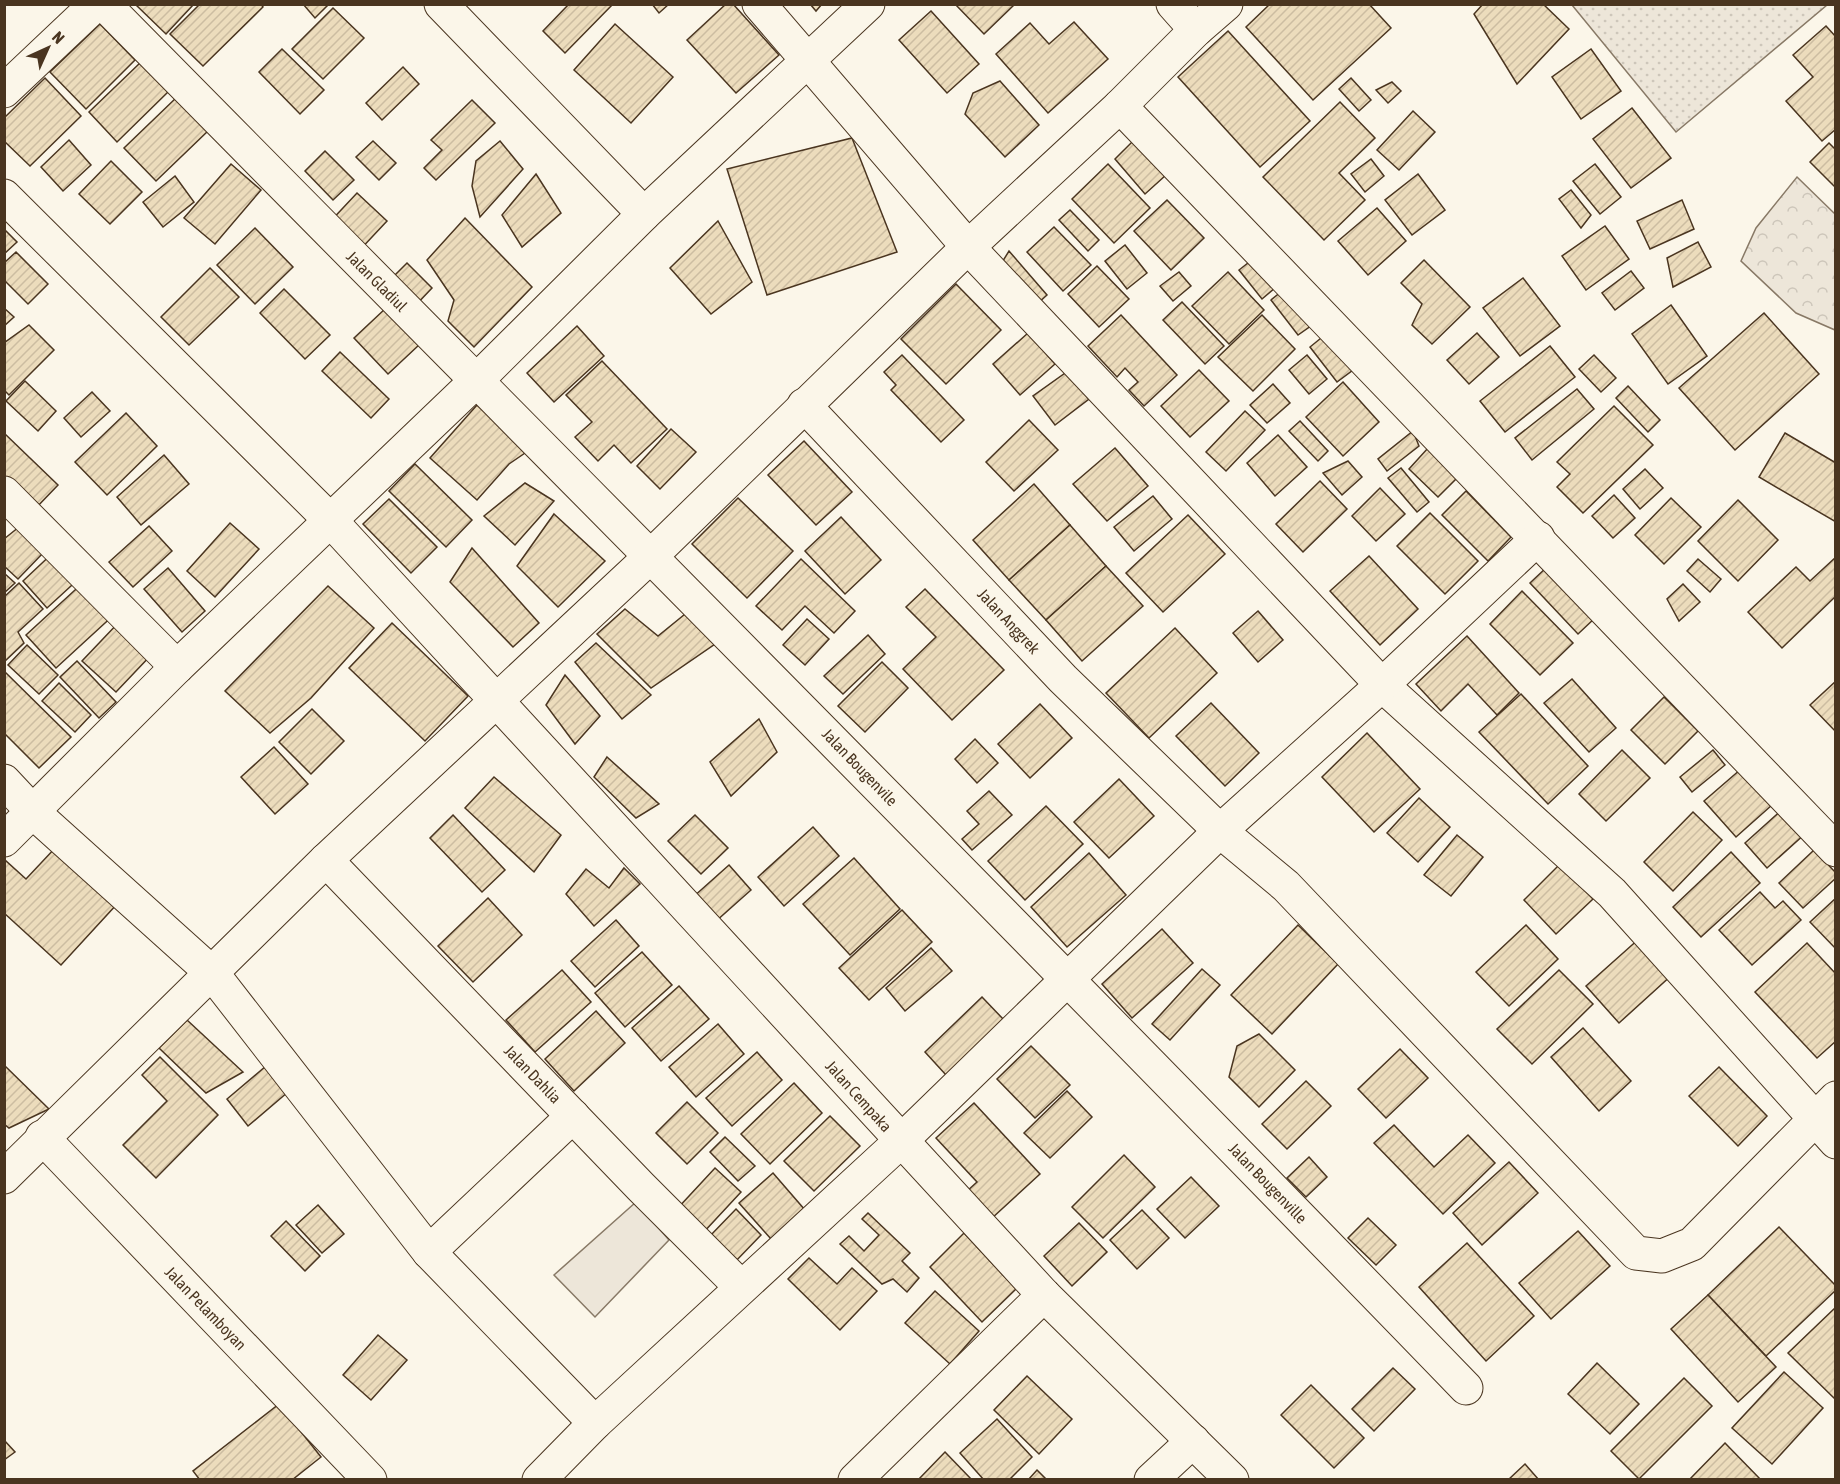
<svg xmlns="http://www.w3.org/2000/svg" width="1840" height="1484" viewBox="0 0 1840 1484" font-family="'Asap Condensed',sans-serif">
  <defs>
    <pattern id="grass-dots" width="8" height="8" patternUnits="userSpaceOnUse" patternTransform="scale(1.5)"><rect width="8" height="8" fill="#ede6d9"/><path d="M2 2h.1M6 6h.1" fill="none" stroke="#cdc6ba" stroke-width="1.8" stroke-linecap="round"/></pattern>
    <pattern id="forest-crowns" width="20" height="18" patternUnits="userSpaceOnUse" patternTransform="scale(1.5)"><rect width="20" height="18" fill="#ede6d9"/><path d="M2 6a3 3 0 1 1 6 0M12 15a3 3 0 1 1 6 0" fill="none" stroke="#cdc6ba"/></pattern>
    <pattern id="building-hatch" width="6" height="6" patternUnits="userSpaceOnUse" patternTransform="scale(1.5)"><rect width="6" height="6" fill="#ecdcbc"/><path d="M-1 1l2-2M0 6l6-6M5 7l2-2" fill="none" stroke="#ccbda1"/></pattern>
  </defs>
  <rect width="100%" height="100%" fill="#fbf6e9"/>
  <polygon fill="url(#grass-dots)" stroke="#887966" stroke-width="1.5" points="1572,5 1827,5 1676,132"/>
  <polygon fill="url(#forest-crowns)" stroke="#887966" stroke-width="1.5" points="1797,177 1835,214 1835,330 1796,313 1741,261 1756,228"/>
  <polygon fill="#ede6d9" stroke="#887966" stroke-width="1.5" points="636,1202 669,1240 595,1317 554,1275"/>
  <g fill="url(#building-hatch)" stroke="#4a3520" stroke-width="1.5">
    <polygon points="135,4 194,4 166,34"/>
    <polygon points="200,4 261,4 263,7 203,66 170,34"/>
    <polygon points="303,4 329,4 315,18"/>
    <polygon points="569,4 613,4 565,53 543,31"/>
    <polygon points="652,4 669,4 659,13"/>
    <polygon points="726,4 733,4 779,55 736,93 687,40"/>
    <polygon points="810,4 822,4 816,11"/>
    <polygon points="955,4 1015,4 984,34"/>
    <polygon points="1270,4 1369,4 1391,28 1313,100 1246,27"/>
    <polygon points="1483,4 1543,4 1569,29 1517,84 1474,14"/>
    <polygon points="333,8 364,38 323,79 292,49"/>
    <polygon points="931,11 979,64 947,93 899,40"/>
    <polygon points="1074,22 1108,59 1048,113 996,54 1030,23 1049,44"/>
    <polygon points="100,24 135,60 86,109 50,72"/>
    <polygon points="615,24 673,77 631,123 574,70"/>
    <polygon points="1826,26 1836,37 1836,129 1822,141 1786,101 1813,77 1793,55"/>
    <polygon points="1228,31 1310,121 1260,167 1178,77"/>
    <polygon points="282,49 324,90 300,114 259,72"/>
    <polygon points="1591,49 1621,91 1581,119 1552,77"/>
    <polygon points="141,62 169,91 117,142 89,112"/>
    <polygon points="403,67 419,84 382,120 366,103"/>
    <polygon points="45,78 81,116 30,166 4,141 4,118"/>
    <polygon points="1351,78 1371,100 1359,111 1339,89"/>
    <polygon points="1000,81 1039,125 1005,157 965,114 973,93"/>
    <polygon points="1392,82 1401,91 1388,103 1376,90"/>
    <polygon points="177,97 209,130 156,181 124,148"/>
    <polygon points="472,100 495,123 436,180 424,168 442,150 431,140"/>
    <polygon points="1340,102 1375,138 1339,173 1365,200 1324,240 1263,177"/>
    <polygon points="1632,108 1671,158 1631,188 1593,139"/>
    <polygon points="1413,111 1435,132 1399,170 1377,150"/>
    <polygon points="852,138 897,252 767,295 727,169"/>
    <polygon points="69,140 91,165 63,191 41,167"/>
    <polygon points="1134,140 1166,175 1145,194 1115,159"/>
    <polygon points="373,141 396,163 379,180 356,157"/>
    <polygon points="500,141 523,169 480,217 472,186 476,161"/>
    <polygon points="1829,143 1836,150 1836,188 1810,162"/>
    <polygon points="325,151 354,180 333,200 305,171"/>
    <polygon points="1371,159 1384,176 1365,192 1351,174"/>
    <polygon points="111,161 142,192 110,224 79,194"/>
    <polygon points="231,164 261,190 215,244 184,218"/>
    <polygon points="1108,164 1150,208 1114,243 1072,199"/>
    <polygon points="1595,164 1621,197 1600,214 1573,181"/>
    <polygon points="536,174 561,213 522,247 502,215"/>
    <polygon points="1418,174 1445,210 1412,235 1385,200"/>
    <polygon points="175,176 194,202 163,227 143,202"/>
    <polygon points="1571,190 1591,215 1581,228 1559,199"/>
    <polygon points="357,193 387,221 357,253 327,225"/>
    <polygon points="1167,200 1204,238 1171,270 1134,231"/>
    <polygon points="1682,200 1694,229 1650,249 1637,221"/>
    <polygon points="1377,208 1406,241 1368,275 1338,241"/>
    <polygon points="1070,210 1099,240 1088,251 1059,220"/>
    <polygon points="465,218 532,287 474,347 448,321 454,300 427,260"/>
    <polygon points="718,221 752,282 711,314 670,268"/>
    <polygon points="1605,226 1629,259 1586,290 1562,256"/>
    <polygon points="1054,227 1091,265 1063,291 1027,252"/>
    <polygon points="255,228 293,267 255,304 217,265"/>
    <polygon points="4,229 17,242 4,254"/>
    <polygon points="1698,242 1711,267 1673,287 1667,258"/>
    <polygon points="1125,245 1147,273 1127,289 1105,261"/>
    <polygon points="1009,251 1047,295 1036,305 1001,264"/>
    <polygon points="16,252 48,284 28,304 4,280 4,263"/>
    <polygon points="1253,259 1276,287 1262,299 1239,270"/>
    <polygon points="1424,260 1470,307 1432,344 1412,325 1422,304 1401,283"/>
    <polygon points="407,263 432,288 415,306 390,280"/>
    <polygon points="1097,266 1129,299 1099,327 1068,294"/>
    <polygon points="210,268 239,297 189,345 161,317"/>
    <polygon points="1631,271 1644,288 1615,310 1602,293"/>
    <polygon points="1179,272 1191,286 1173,301 1160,286"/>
    <polygon points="1228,272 1264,310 1229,344 1192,306"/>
    <polygon points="1523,278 1560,326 1520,356 1483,308"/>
    <polygon points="956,284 1001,330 946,384 901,339"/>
    <polygon points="1287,287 1315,323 1298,335 1271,300"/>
    <polygon points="284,289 330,335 305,359 260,313"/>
    <polygon points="1182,302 1224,346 1205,364 1163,320"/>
    <polygon points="1671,305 1707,356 1668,384 1632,334"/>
    <polygon points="4,308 14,317 4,326"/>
    <polygon points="386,308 420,344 388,374 354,338"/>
    <polygon points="1764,313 1819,374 1735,450 1679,388"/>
    <polygon points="1121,315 1177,375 1144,406 1129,390 1138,382 1125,368 1117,377 1088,346"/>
    <polygon points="1262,315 1295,349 1253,391 1218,357"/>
    <polygon points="29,325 54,350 9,395 4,390 4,343"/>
    <polygon points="577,326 604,356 554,402 527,373"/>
    <polygon points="1028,333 1055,364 1020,395 993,364"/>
    <polygon points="1477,333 1499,357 1469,384 1447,360"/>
    <polygon points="1326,334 1353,370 1337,382 1310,347"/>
    <polygon points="1550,346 1575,377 1505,432 1480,401"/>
    <polygon points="340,352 389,399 371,418 322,371"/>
    <polygon points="902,355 964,420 941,442 891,390 896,385 884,372"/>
    <polygon points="1307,355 1327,379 1309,394 1289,370"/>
    <polygon points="1594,355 1616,378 1601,392 1579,369"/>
    <polygon points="602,361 667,429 631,463 614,445 598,461 575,437 592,422 566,395"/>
    <polygon points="1199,370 1229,401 1190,437 1161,406"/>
    <polygon points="1068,371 1089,399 1055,425 1033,396"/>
    <polygon points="25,381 56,411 38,431 6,401"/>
    <polygon points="1343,382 1379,422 1343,456 1306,417"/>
    <polygon points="1273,384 1290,403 1267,423 1250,405"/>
    <polygon points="1628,386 1660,420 1648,432 1616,398"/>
    <polygon points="1577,389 1594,409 1532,460 1515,438"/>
    <polygon points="92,392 110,411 81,437 64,418"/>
    <polygon points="477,405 528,451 509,464 477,500 430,458"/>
    <polygon points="1614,406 1653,445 1583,513 1557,487 1570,474 1557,462"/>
    <polygon points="1245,411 1265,430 1226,471 1206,452"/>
    <polygon points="126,413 157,446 107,495 75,462"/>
    <polygon points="1029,420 1058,450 1014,491 986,462"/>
    <polygon points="1300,421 1328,451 1318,461 1289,431"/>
    <polygon points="671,429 696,452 660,489 637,466"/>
    <polygon points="1413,431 1419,446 1387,471 1378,459"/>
    <polygon points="4,433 58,485 34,510 4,482"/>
    <polygon points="1785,433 1836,463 1836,522 1759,477"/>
    <polygon points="1278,435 1307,467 1275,496 1247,463"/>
    <polygon points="804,441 852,492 816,525 768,475"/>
    <polygon points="1115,448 1148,486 1107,521 1073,484"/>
    <polygon points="1428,448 1458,477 1438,497 1409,469"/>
    <polygon points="164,455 189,484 141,525 117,497"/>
    <polygon points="1348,461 1362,477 1342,495 1323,473"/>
    <polygon points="415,464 472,520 446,547 389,491"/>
    <polygon points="1401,468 1429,502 1417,512 1388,478"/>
    <polygon points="1645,469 1663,488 1640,509 1623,489"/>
    <polygon points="1320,481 1347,509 1303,552 1276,524"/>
    <polygon points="525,483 554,501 515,545 484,516"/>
    <polygon points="1034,484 1070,525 1009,580 973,540"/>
    <polygon points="1380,488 1405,514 1376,541 1352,516"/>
    <polygon points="1466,491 1511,537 1488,561 1442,515"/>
    <polygon points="1614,495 1635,518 1613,538 1592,516"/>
    <polygon points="1153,496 1172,519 1134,551 1114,527"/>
    <polygon points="738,498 793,551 747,598 692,544"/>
    <polygon points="1671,498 1701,527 1664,564 1635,535"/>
    <polygon points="389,499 437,547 411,573 363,524"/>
    <polygon points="1738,500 1778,540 1738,581 1698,541"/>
    <polygon points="1430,513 1478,561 1445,594 1397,546"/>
    <polygon points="554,514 605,561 558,607 517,566"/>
    <polygon points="1188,515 1225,554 1163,612 1126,573"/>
    <polygon points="841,517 881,560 845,594 805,551"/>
    <polygon points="230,523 259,549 215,597 187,571"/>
    <polygon points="1070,525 1106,566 1046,620 1009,580"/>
    <polygon points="149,526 172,551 133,587 109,562"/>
    <polygon points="19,527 43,553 18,579 4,566 4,539"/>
    <polygon points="58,548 83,575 47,608 23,581"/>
    <polygon points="472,548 539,623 513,647 450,582"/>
    <polygon points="1369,556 1418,609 1380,645 1330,591"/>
    <polygon points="1836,557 1836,596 1782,648 1748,612 1796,567 1810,581"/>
    <polygon points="801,559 855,611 834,633 805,606 782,630 756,606"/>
    <polygon points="1698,559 1721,579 1710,592 1687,571"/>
    <polygon points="1106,566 1143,606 1082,661 1046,620"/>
    <polygon points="1548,566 1596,617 1578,634 1530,583"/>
    <polygon points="168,568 205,611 182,632 144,589"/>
    <polygon points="4,573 15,583 4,593"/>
    <polygon points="87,579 117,612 56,668 26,635"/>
    <polygon points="19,583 43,609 18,632 24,643 4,662 4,597"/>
    <polygon points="1683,584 1700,602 1679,621 1667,599"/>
    <polygon points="328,586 374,628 311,698 270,733 225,691"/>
    <polygon points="925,589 1004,670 952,720 903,669 936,637 906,607"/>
    <polygon points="1522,591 1573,643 1540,675 1490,624"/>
    <polygon points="625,609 658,636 690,610 715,644 651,688 597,634"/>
    <polygon points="1258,611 1283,640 1258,662 1233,633"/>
    <polygon points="807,619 829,639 805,665 783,645"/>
    <polygon points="120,621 153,653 116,692 82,661"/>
    <polygon points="392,623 468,696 425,741 349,668"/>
    <polygon points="1175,628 1217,673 1149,738 1106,693"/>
    <polygon points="868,635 885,654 843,694 824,676"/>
    <polygon points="1467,636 1519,693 1497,715 1468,684 1441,711 1416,684"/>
    <polygon points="596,643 651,695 622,719 575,662"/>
    <polygon points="27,645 58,675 39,694 8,665"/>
    <polygon points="77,661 116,702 99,718 60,677"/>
    <polygon points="882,662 908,688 865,732 838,706"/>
    <polygon points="4,671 71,737 39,768 4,733"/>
    <polygon points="565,675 600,716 575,744 546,705"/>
    <polygon points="1572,679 1616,728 1589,752 1544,703"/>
    <polygon points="1836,681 1836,732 1810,705"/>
    <polygon points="59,683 91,715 75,732 42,701"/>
    <polygon points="1521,694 1588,766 1548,804 1479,732"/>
    <polygon points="1664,697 1698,731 1665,764 1631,730"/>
    <polygon points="1211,703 1259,753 1225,786 1176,736"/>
    <polygon points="1040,704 1072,738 1030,778 998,744"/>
    <polygon points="312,709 344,741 311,774 279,742"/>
    <polygon points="759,719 777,752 731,796 710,762"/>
    <polygon points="1367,733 1420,789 1374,832 1322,777"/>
    <polygon points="975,739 998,763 977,783 955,759"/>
    <polygon points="274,747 308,784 275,814 241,777"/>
    <polygon points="1622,750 1650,778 1606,821 1579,794"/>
    <polygon points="1713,750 1725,765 1692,792 1680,777"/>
    <polygon points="607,757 659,804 636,818 594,777"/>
    <polygon points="1741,769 1772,805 1736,837 1704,801"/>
    <polygon points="494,777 561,835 534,872 465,808"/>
    <polygon points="1119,779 1154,816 1109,858 1074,822"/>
    <polygon points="989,791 1012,815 972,850 962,839 979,824 967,811"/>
    <polygon points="1419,798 1450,827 1418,862 1387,833"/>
    <polygon points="1046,806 1083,844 1025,900 988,861"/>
    <polygon points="1784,808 1806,833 1767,868 1745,843"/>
    <polygon points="1693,812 1722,840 1673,891 1644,862"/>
    <polygon points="453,815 505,870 482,892 430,838"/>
    <polygon points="695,815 728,848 701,874 668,841"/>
    <polygon points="813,827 839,856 784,906 758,877"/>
    <polygon points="1457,835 1483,857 1451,896 1424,875"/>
    <polygon points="56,847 117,904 61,965 4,913 4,862 6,861 26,879"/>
    <polygon points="1814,850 1836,873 1836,878 1803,908 1779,883"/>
    <polygon points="1731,852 1760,883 1701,937 1673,907"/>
    <polygon points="1089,853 1126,895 1067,947 1031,907"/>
    <polygon points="854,858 900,909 850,955 803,904"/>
    <polygon points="1560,864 1593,899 1556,934 1524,900"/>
    <polygon points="729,865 751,890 715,922 692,898"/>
    <polygon points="624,868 640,884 594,926 566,894 586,869 609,888"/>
    <polygon points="1760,892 1775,908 1783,901 1801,920 1752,965 1719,930"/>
    <polygon points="488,898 522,935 473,982 438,946"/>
    <polygon points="1836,898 1836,949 1810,922"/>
    <polygon points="902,910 932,942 869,1000 839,968"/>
    <polygon points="616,920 639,946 595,987 571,961"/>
    <polygon points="1298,925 1338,964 1272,1034 1231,995"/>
    <polygon points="1526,925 1558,959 1509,1006 1476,972"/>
    <polygon points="1162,929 1193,963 1132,1018 1102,984"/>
    <polygon points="1641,937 1673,974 1619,1023 1586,986"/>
    <polygon points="1807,943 1836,974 1836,1041 1817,1058 1755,992"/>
    <polygon points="931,948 952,971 905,1011 886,988"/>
    <polygon points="642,952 672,985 625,1027 595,993"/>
    <polygon points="1202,969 1220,985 1170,1040 1152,1024"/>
    <polygon points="562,970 591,1002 535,1052 506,1020"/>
    <polygon points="1559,970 1593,1004 1532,1064 1497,1029"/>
    <polygon points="679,986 709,1019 661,1061 632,1028"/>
    <polygon points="982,997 1004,1020 946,1075 925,1052"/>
    <polygon points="596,1011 625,1043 574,1091 545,1059"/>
    <polygon points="187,1020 243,1072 206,1093 159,1048"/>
    <polygon points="718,1024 744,1054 696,1097 669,1067"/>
    <polygon points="1583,1028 1631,1081 1599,1111 1551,1057"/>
    <polygon points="1259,1034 1295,1070 1259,1107 1229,1077 1237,1046"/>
    <polygon points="1031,1046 1070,1085 1035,1118 997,1079"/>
    <polygon points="1400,1049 1428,1078 1386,1118 1358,1089"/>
    <polygon points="757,1052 782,1080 732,1126 706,1098"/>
    <polygon points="160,1057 218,1115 156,1178 123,1145 167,1101 142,1075"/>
    <polygon points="4,1065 49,1109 9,1128 4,1124"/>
    <polygon points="266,1066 288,1092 248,1126 227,1099"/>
    <polygon points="1719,1067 1767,1116 1738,1146 1689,1096"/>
    <polygon points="1306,1081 1331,1106 1287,1149 1262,1124"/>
    <polygon points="794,1083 822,1113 770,1164 741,1134"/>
    <polygon points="1067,1091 1092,1117 1050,1158 1024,1133"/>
    <polygon points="687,1102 718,1133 687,1164 656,1133"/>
    <polygon points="974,1103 1040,1174 991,1219 966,1192 977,1182 936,1138"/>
    <polygon points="830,1116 860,1146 814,1191 784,1161"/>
    <polygon points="1394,1125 1434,1167 1468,1135 1495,1163 1443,1214 1374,1143"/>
    <polygon points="725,1137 755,1166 738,1181 710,1152"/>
    <polygon points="1124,1155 1155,1187 1103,1238 1072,1207"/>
    <polygon points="1309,1157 1327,1177 1306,1197 1287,1178"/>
    <polygon points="1509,1162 1538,1193 1482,1245 1453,1213"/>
    <polygon points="715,1168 741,1192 703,1233 677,1209"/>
    <polygon points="773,1173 805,1210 771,1239 739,1203"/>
    <polygon points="1191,1177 1219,1206 1185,1238 1157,1209"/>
    <polygon points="318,1205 344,1234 322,1253 296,1225"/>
    <polygon points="736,1209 761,1235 734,1263 709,1237"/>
    <polygon points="1142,1210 1169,1238 1137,1269 1110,1240"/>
    <polygon points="868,1213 910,1253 902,1261 919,1278 907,1292 893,1279 882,1284 840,1244 849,1236 864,1251 879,1235 862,1219"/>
    <polygon points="1368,1218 1396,1245 1376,1265 1348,1238"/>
    <polygon points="286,1221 320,1256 305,1271 271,1236"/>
    <polygon points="1079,1223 1107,1252 1072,1286 1044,1256"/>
    <polygon points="1779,1227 1836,1286 1836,1290 1766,1356 1708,1295"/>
    <polygon points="1578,1231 1610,1266 1551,1319 1519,1283"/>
    <polygon points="964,1233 1016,1289 982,1322 930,1267"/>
    <polygon points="1467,1243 1534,1316 1486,1361 1419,1287"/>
    <polygon points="809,1258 837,1284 852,1268 877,1291 840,1330 788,1279"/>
    <polygon points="935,1291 979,1331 950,1364 905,1323"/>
    <polygon points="1708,1295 1776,1367 1738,1402 1671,1329"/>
    <polygon points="1836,1307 1836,1400 1788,1353"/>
    <polygon points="378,1335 407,1360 371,1400 343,1375"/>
    <polygon points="1597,1363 1639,1404 1610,1434 1568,1394"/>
    <polygon points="1393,1368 1415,1389 1374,1431 1352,1409"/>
    <polygon points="1784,1372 1823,1408 1772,1464 1732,1428"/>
    <polygon points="1027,1376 1072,1419 1039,1454 994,1410"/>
    <polygon points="1684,1378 1712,1406 1639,1479 1611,1451"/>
    <polygon points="1311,1385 1364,1438 1334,1468 1281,1415"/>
    <polygon points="279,1404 321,1457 292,1480 200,1480 193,1471"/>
    <polygon points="997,1419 1032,1457 1009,1480 984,1480 960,1453"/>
    <polygon points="4,1440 15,1452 4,1460"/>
    <polygon points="1725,1443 1761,1480 1689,1480"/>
    <polygon points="945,1452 972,1480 918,1480"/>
    <polygon points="1525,1464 1539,1480 1508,1480"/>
    <polygon points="1037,1470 1047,1480 1028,1480"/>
  </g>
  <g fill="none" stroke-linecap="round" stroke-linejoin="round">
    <defs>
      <g id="minor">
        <path d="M104 4C559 465 1016 923 1466 1388"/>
        <polyline points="441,4 644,214"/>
        <polyline points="759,4 968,247 1382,685 1612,893 1836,1142"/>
        <polyline points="1173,4 1196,30"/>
        <polyline points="4,91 96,4"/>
        <polyline points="1120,106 1836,850"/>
        <polyline points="4,196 331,521 1044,1295 1232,1480"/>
        <polyline points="804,405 1063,679 1220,831 1286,886 1636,1253 1662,1256 1692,1244 1836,1098"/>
        <polyline points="4,493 177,667"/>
        <polyline points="4,781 33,812 212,973 429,1252 595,1423"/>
        <polyline points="4,840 177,667 476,381 644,214 868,4"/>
        <polyline points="326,860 641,1187 741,1287"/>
        <polyline points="42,1137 370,1480"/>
        <polyline points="4,1177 326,860 650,557 968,247 1120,106 1196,30 1226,4"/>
        <polyline points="429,1252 573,1116"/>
        <polyline points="539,1480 595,1423 901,1141 1220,831 1382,685 1538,538"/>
        <polyline points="855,1480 1044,1295"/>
        <polyline points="1151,1480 1193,1441"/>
      </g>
    </defs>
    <use href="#minor" stroke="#4a3520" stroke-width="35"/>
    <use href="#minor" stroke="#fbf6e9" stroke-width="33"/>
  </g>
  <g text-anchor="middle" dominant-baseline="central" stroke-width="4.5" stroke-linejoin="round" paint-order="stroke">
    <g font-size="16" fill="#4a3520" stroke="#fbf6e9">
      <text transform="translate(377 281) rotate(45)">Jalan Gladiul</text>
      <text transform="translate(1009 621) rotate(47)">Jalan Anggrek</text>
      <text transform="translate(860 767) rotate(46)">Jalan Bougenvile</text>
      <text transform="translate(533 1074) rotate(46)">Jalan Dahlia</text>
      <text transform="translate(859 1096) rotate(48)">Jalan Cempaka</text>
      <text transform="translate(1268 1183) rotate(46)">Jalan Bougenville</text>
      <text transform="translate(206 1308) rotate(46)">Jalan Pelamboyan</text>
    </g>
  </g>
  <rect width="1840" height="1484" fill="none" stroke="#4a3520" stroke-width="12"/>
  <g transform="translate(48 48) rotate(45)" stroke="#fbf6e9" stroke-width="4.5" paint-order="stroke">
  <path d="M0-4.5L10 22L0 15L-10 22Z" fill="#4a3520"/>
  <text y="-9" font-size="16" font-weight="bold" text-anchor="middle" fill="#4a3520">N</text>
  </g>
</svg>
